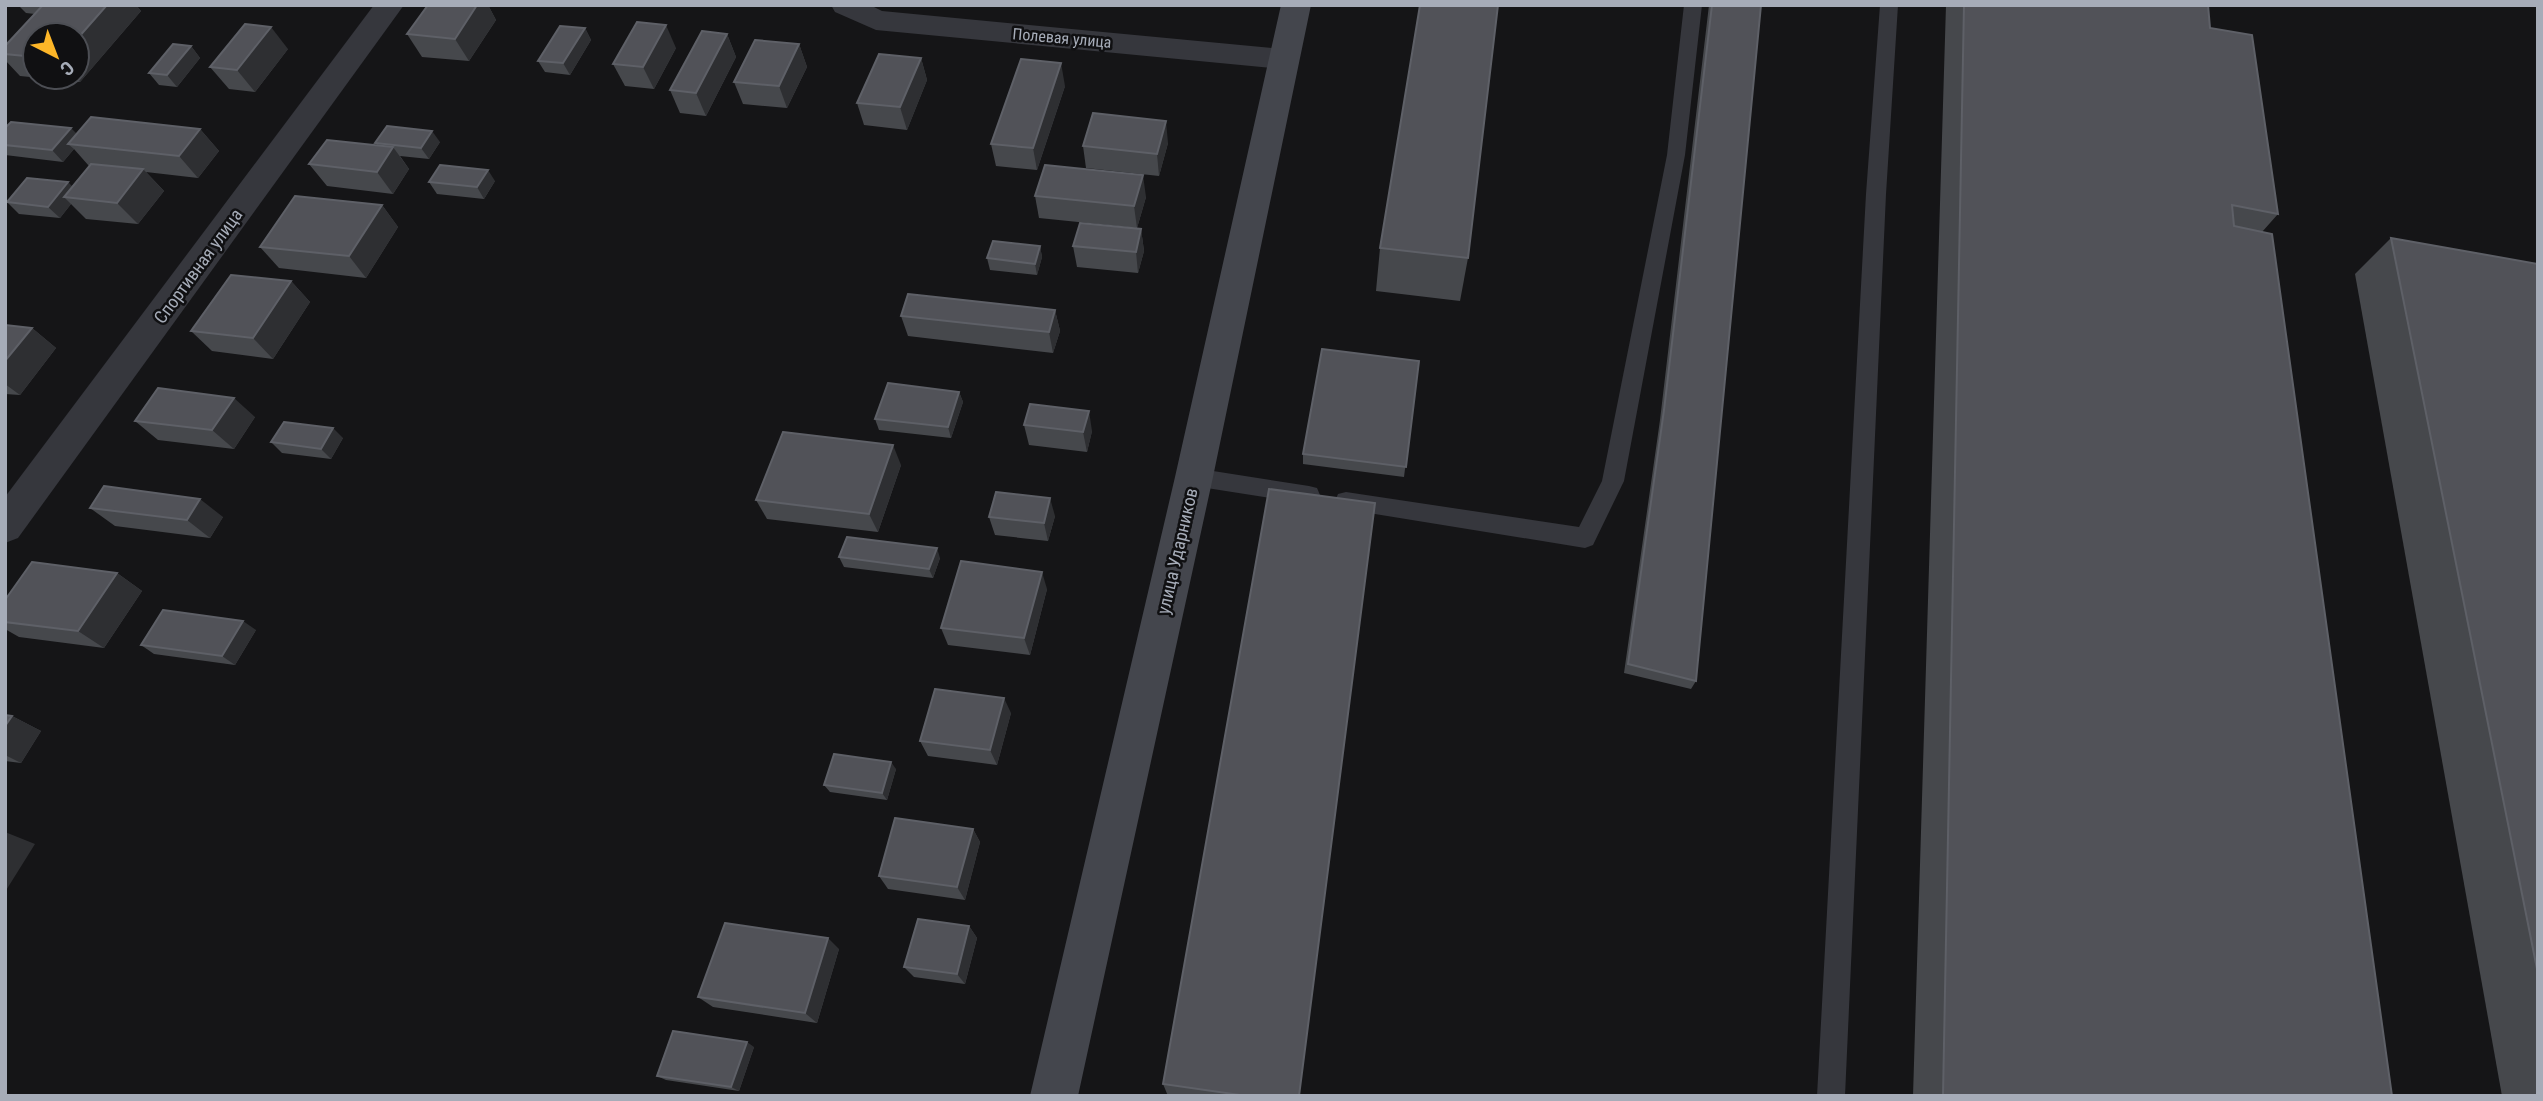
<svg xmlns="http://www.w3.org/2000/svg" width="2543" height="1101" viewBox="0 0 2543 1101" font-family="'Roboto Condensed',sans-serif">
  <rect width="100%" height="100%" fill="#151517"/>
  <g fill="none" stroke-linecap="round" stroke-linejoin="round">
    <g fill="#36373d" fill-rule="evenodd">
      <polygon points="1684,5 1702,5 1685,155 1624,481 1593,545 1585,548 1338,508 1335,501 1338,494 1346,492 1579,527 1602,481 1667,155"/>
      <polygon points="1880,5 1898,5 1886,194 1845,1096 1817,1096 1866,194"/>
      <polygon points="1194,468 1309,486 1317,488 1320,495 1317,502 1309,504 1194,486 1186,483 1183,477 1186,471"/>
    </g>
    <g fill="#36373d" fill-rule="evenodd">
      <polygon points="374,5 404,5 18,538 5,543 5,497"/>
      <polygon points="831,5 870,5 882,11 1283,49 1294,52 1298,59 1294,66 1283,69 876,30 835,12"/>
    </g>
    <polygon fill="#44464d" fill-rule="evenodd" points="1281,5 1311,5 1213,477 1078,1096 1030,1096 1175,477"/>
  </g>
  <g fill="#46484c" fill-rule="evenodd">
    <path d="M18 5H136L141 11 80 82 20 76 5 60V46L35 14 26 13ZM35 35 77 77H35Z"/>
    <polygon points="428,5 488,5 496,20 469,61 422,57 407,34"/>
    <polygon points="1709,5 1761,5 1696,681 1691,689 1624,673 1660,420"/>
    <polygon points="1946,5 2208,5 2210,28 2278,214 2262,232 2392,1096 1913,1096"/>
    <polygon points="585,28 591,40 570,75 545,72 538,61"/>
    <polygon points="727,34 736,57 706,116 680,113 670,90"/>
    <polygon points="799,44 807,67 787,108 743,104 734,82"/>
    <polygon points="191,46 200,58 177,87 159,85 149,73"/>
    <polygon points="676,48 654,89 625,86 613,64"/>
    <polygon points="288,49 255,92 229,89 210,67"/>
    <polygon points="921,58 927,80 907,130 864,125 857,103"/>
    <polygon points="1065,86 1037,170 996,166 991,144"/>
    <polygon points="5,128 77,134 200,129 219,151 198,178 146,172 164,191 138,224 86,219 71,204 60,218 19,214 7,202 72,186 89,166 74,149 63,162 5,155"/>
    <polygon points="440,142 429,159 400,156 409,169 393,194 327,186 309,164 377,145 375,143"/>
    <polygon points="1168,143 1159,176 1086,168 1083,146"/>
    <polygon points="495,181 484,199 437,194 429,182"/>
    <polygon points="1035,196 1146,197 1137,228 1039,218"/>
    <polygon points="382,205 398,227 366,278 279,268 260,247"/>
    <polygon points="1141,229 1144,251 1138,273 1077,267 1073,246"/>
    <polygon points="2391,238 2538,264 2538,1096 2502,1096 2355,274"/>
    <polygon points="1040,246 1042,257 1037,275 990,270 987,258"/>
    <polygon points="1380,248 1468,258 1460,301 1376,291"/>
    <polygon points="291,281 310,302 273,359 212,351 191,331"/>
    <polygon points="1055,310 1060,331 1053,353 908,336 901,316"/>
    <polygon points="5,325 32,328 56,348 20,395 5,394"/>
    <polygon points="1419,361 1404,477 1303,464 1303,454"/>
    <polygon points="959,392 963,402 951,438 879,430 875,419"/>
    <polygon points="255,417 234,449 158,440 135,421"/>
    <polygon points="1024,425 1092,431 1087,452 1029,445"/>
    <polygon points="343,438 331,459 282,453 271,442"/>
    <polygon points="901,465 878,532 767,519 756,500"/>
    <polygon points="90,508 223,517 210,538 115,526"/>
    <polygon points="1055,516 1048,541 995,535 989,517"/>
    <polygon points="839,557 940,558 933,578 844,567"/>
    <polygon points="117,573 142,591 104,648 19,637 5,629 5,600"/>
    <polygon points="1047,589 1030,655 948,645 941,628"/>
    <polygon points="256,630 235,665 154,654 141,645"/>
    <polygon points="1011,713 997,765 928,756 920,741"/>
    <polygon points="5,715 12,716 41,731 21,763 5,761"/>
    <polygon points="896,769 887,800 830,792 824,785"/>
    <polygon points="973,829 980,842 965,900 888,889 879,876"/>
    <polygon points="969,926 977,938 965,984 914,977 904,967"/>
    <polygon points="839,949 817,1023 713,1007 698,997"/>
    <polygon points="754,1047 739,1091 666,1080 657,1076"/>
    <polygon points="1163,1084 1299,1096 1168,1096"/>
  </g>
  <g fill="#2e2f32">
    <polygon points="107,5 136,5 141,11 80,82 75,77 77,77 77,39"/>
    <polygon points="477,5 488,5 496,20 469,61 455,39"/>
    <polygon points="666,25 676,48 654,89 643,67"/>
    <polygon points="271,27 288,49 255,92 237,70"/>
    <polygon points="585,28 591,40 570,75 563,63"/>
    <polygon points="727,34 736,57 706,116 696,93"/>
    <polygon points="799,44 807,67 787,108 779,86"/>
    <polygon points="191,46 200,58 177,87 167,75"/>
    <polygon points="921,58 927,80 907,130 900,107"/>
    <polygon points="1061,63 1065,86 1037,170 1033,148"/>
    <polygon points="1166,121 1168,143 1159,176 1157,154"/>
    <polygon points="71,128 82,139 68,144 74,149 63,162 52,150"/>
    <polygon points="200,129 219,151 198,178 179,156"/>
    <polygon points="432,131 440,142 429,159 421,148"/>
    <polygon points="393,147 409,169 393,194 377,172"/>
    <polygon points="143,169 164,191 138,224 117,203"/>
    <polygon points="488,170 495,181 484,199 477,187"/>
    <polygon points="1143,175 1146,197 1137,228 1134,206"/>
    <polygon points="68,182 80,194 64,197 71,204 60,218 48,207"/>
    <polygon points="382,205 398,227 366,278 349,256"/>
    <polygon points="1141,229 1144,251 1138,273 1136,252"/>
    <polygon points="1040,246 1042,257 1037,275 1035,264"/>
    <polygon points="291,281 310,302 273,359 253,338"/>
    <polygon points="1055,310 1060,331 1053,353 1049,332"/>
    <polygon points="32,328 56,348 20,395 5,384 5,361"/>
    <polygon points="959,392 963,402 951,438 948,427"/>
    <polygon points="234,398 255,417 234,449 212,430"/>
    <polygon points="1089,411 1092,431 1087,452 1083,432"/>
    <polygon points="333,428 343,438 331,459 321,449"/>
    <polygon points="893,445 901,465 878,532 869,514"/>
    <polygon points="1050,498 1055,516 1048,541 1044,523"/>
    <polygon points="200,499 223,517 210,538 187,520"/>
    <polygon points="937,548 940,558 933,578 929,569"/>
    <polygon points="1042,572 1047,589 1030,655 1024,638"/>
    <polygon points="117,573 142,591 104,648 78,631"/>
    <polygon points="243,621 256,630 235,665 222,656"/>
    <polygon points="1004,698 1011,713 997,765 990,750"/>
    <polygon points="12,716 41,731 21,763 5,755 5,726"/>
    <polygon points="891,762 896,769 887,800 882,793"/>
    <polygon points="973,829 980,842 965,900 957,887"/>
    <polygon points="5,832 35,844 5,892"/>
    <polygon points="969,926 977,938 965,984 957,974"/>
    <polygon points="828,938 839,949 817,1023 805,1013"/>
    <polygon points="747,1042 754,1047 739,1091 731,1087"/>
  </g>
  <g fill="#515258" stroke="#5e6067" stroke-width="2">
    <polygon points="43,5 107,5 77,39 77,35 35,35 35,57 5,54 5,46"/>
    <polygon points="428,5 477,5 455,39 407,34"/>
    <polygon points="1420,5 1498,5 1468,258 1380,248"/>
    <polygon points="1712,5 1761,5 1696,681 1628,664 1664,410"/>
    <polygon points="1964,5 2208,5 2210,28 2252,35 2278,214 2232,205 2234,226 2272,234 2392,1096 1943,1096"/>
    <polygon points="637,22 666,25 643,67 613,64"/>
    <polygon points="245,24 271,27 237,70 210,67"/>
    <polygon points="560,26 585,28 563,63 538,61"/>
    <polygon points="702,31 727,34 696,93 670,90"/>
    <polygon points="755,40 799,44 779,86 734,82"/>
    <polygon points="173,44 191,46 167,75 149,73"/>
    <polygon points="879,54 921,58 900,107 857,103"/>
    <polygon points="1021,59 1061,63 1033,148 991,144"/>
    <polygon points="1093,113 1166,121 1157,154 1083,146"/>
    <polygon points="91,117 200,129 179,156 68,144"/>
    <polygon points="11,122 71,128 52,150 5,145 5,128"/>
    <polygon points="387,126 432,131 421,148 375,143"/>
    <polygon points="327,140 393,147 377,172 309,164"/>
    <polygon points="91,164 143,169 117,203 64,197"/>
    <polygon points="440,165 488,170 477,187 429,182"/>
    <polygon points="1045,165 1143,175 1134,206 1035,196"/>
    <polygon points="27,178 68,182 48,207 7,202"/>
    <polygon points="295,196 382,205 349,256 260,247"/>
    <polygon points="1080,223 1141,229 1136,252 1073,246"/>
    <polygon points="2391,238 2538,264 2538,974"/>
    <polygon points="993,241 1040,246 1035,264 987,258"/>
    <polygon points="231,275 291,281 253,338 191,331"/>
    <polygon points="908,294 1055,310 1049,332 901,316"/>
    <polygon points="5,325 32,328 5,361"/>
    <polygon points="1322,349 1419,361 1406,467 1303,454"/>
    <polygon points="888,383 959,392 948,427 875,419"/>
    <polygon points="158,388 234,398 212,430 135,421"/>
    <polygon points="1030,404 1089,411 1083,432 1024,425"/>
    <polygon points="284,422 333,428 321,449 271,442"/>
    <polygon points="783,432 893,445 869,514 756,500"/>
    <polygon points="104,486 200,499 187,520 90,508"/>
    <polygon points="1269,489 1375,503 1299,1096 1247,1096 1163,1084"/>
    <polygon points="996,492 1050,498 1044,523 989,517"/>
    <polygon points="847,537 937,548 929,569 839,557"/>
    <polygon points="961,561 1042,572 1024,638 941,628"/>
    <polygon points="32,562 117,573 78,631 5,622 5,600"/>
    <polygon points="163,610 243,621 222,656 141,645"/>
    <polygon points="935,689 1004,698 990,750 920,741"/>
    <polygon points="5,715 12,716 5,726"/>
    <polygon points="834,754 891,762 882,793 824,785"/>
    <polygon points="895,818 973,829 957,887 879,876"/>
    <polygon points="918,919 969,926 957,974 904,967"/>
    <polygon points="725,923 828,938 805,1013 698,997"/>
    <polygon points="673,1031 747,1042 731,1087 657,1076"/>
  </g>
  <g text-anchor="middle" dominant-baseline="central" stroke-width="5" stroke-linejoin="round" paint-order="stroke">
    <g font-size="16" fill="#a6acb8" stroke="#101012">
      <text transform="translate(1062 38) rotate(5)">Полевая улица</text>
    </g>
    <g font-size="18" fill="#a6acb8" stroke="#101012">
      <text transform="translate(198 266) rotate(-54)">Спортивная улица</text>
      <text transform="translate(1177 551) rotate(-77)">улица Ударников</text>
    </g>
  </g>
  <rect width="2543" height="1101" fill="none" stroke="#a6acb8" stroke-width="14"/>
  <g transform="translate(56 56) rotate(138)"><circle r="33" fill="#101012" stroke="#4c4e54" stroke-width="2"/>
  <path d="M0-5L12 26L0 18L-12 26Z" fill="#fdb628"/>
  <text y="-10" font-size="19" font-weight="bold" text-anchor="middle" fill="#a6acb8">С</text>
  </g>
</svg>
